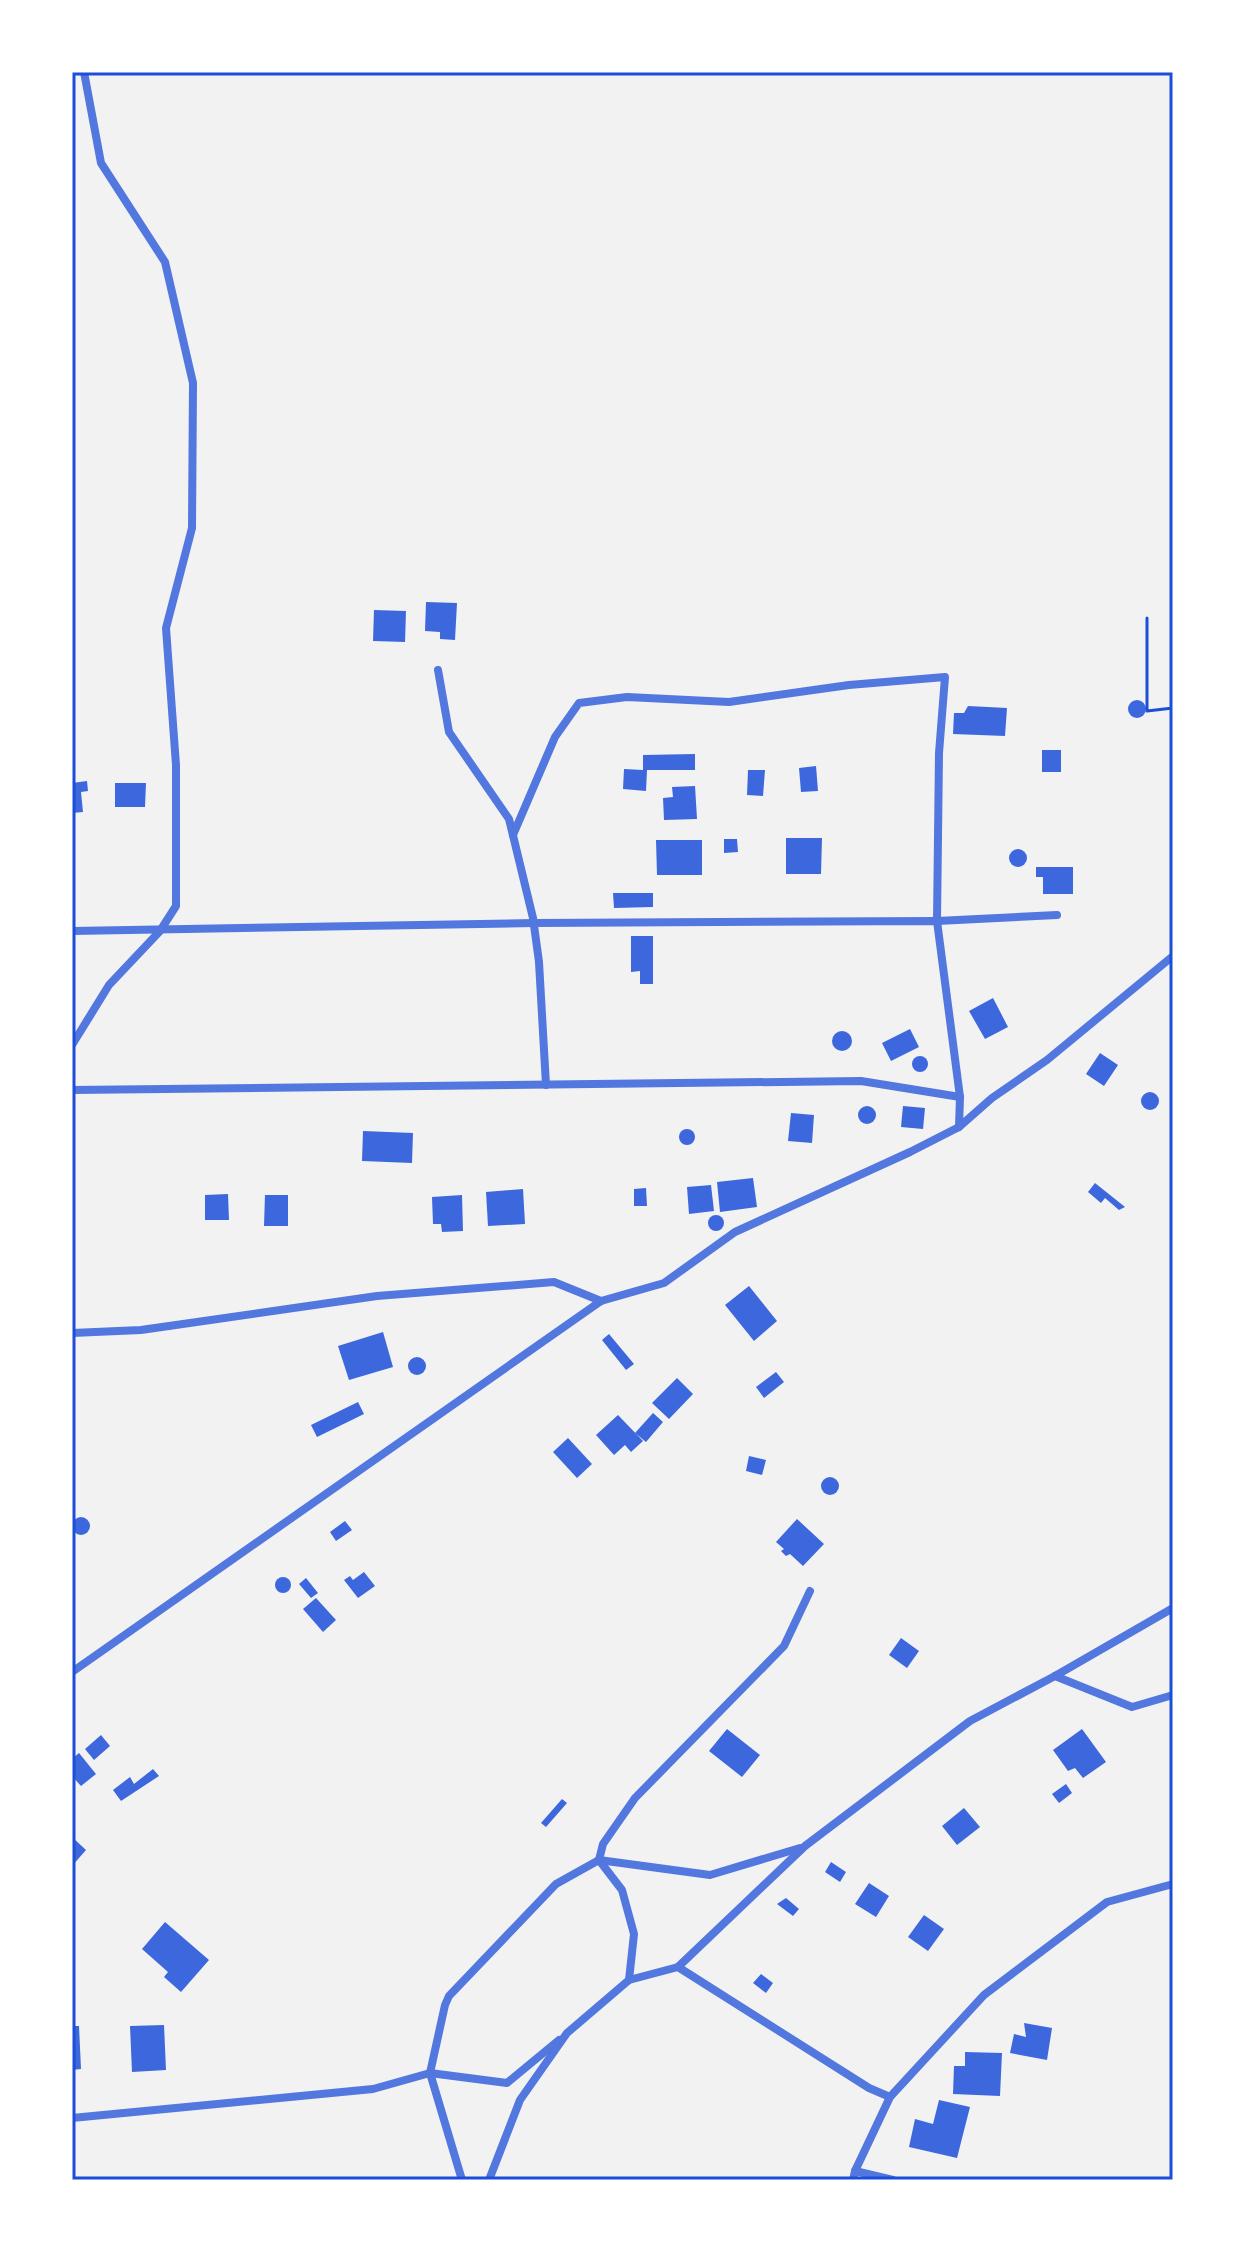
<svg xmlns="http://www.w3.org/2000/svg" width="1245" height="2252" viewBox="0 0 1245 2252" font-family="'PT Sans',sans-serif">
  <rect width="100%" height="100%" fill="#f2f2f2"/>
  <g fill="#3d67dc">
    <polygon points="426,602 457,603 455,640 440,639 440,632 425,631"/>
    <polygon points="374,610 406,611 405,642 373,641"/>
    <circle cx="1137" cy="709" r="9"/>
    <polygon points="968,706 1007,708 1005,736 953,734 954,713 964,713"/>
    <rect x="1042" y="750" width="19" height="22"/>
    <polygon points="695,754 695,770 647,770 646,791 623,789 624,769 643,770 643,755"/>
    <polygon points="816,766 818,791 801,792 799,768"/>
    <polygon points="748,770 765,770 763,796 747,795"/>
    <polygon points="87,781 88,791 81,792 83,812 72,813 72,783"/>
    <polygon points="115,783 146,783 145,807 115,807"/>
    <polygon points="695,786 697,819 664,820 663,798 673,797 672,787"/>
    <polygon points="786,838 822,838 821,874 786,874"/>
    <polygon points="724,839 737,839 738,852 724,853"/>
    <polygon points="656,840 702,840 702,875 657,875"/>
    <circle cx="1018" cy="858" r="9"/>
    <polygon points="1036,867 1073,867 1073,894 1043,894 1043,877 1036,877"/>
    <polygon points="613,893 653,893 653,907 614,908"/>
    <polygon points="631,936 653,936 653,984 640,984 640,971 631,972"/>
    <polygon points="993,998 1008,1027 985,1039 969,1011"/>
    <polygon points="910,1029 919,1047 891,1061 882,1043"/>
    <circle cx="842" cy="1041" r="10"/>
    <polygon points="1100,1053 1118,1065 1104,1086 1086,1074"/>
    <circle cx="920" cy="1064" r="8"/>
    <circle cx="1150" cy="1101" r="9"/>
    <circle cx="867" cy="1115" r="9"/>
    <polygon points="903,1106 925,1108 923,1129 901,1127"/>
    <polygon points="791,1113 814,1115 812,1143 788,1141"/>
    <circle cx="687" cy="1137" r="8"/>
    <polygon points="363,1131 413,1133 412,1163 362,1161"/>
    <polygon points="753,1178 757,1207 720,1212 717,1182"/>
    <polygon points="1095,1183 1125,1207 1119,1210 1105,1198 1101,1203 1088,1192"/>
    <polygon points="711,1185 714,1211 689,1214 687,1187"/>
    <polygon points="646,1188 647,1206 634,1206 634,1189"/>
    <polygon points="523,1189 525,1224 488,1226 486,1192"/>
    <polygon points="228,1194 229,1220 205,1220 205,1195"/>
    <polygon points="265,1195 288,1195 288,1226 264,1226"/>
    <polygon points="462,1195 463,1231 442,1232 441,1224 433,1224 432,1197"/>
    <circle cx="716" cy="1223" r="8"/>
    <polygon points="749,1286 777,1321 754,1341 725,1305"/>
    <polygon points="383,1332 393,1367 349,1380 338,1346"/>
    <polygon points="609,1334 634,1364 626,1370 602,1340"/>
    <circle cx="417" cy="1366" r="9"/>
    <polygon points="776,1372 784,1382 764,1398 756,1387"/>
    <polygon points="677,1378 693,1394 669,1419 652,1403"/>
    <polygon points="358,1402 364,1414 317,1437 311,1425"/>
    <polygon points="653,1413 663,1422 646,1442 635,1433"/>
    <polygon points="618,1415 643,1441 631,1452 625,1445 614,1455 596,1435"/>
    <polygon points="568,1438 592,1464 577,1478 553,1452"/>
    <polygon points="749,1456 766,1460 762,1475 746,1471"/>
    <circle cx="830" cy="1486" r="9"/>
    <circle cx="81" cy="1526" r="9"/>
    <polygon points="797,1519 824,1544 803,1566 790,1554 786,1556 781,1551 784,1549 776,1542"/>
    <polygon points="345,1521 352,1530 336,1541 330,1532"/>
    <polygon points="364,1572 375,1586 358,1598 344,1580 350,1576 353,1580"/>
    <circle cx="283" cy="1585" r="8"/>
    <polygon points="306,1578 318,1593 311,1598 299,1584"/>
    <polygon points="316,1598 336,1620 323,1632 303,1609"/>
    <polygon points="901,1638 919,1651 907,1668 889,1655"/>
    <polygon points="727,1729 760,1755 742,1777 709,1751"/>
    <polygon points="1082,1729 1106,1762 1083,1778 1075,1768 1068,1771 1053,1750"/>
    <polygon points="101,1735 110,1746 94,1760 85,1749"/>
    <polygon points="79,1753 96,1774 81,1786 72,1776 72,1759"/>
    <polygon points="153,1769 159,1776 121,1801 113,1790 130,1777 134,1784"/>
    <polygon points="1066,1784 1072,1793 1059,1803 1052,1794"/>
    <polygon points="562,1799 567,1803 546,1827 541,1823"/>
    <polygon points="964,1808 980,1827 957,1845 942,1826"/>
    <polygon points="72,1837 86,1850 72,1866"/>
    <polygon points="831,1862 846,1872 840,1882 825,1872"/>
    <polygon points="869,1883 889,1896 876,1917 855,1904"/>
    <polygon points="786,1898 799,1909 793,1916 777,1904"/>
    <polygon points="924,1915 944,1929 928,1951 908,1937"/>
    <polygon points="165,1922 209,1960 181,1992 164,1977 168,1972 142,1949"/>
    <polygon points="761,1974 773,1983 766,1993 753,1983"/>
    <polygon points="1024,2023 1052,2028 1047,2060 1010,2053 1014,2034 1026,2037"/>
    <polygon points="164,2025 166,2070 132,2072 130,2026"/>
    <polygon points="72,2026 79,2026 81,2069 72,2070"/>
    <polygon points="965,2052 1002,2053 1000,2096 953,2094 954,2066 965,2066"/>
    <polygon points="939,2100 970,2107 957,2158 909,2147 915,2119 933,2124"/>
  </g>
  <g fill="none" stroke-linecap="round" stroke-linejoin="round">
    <polyline stroke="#1d4ed8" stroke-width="3" points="1147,618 1147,711 1173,708"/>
    <g stroke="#5277de" stroke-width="8">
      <polyline points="438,670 449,732 509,819 533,918 539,962 546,1085"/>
      <polyline points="513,835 555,737 579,703 627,697 729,702 849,685 945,677 939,753 937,921 1057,915"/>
      <polyline points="72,931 534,923 937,921 960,1097 959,1127 910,1152 735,1232 664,1283 601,1301 72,1672"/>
      <polyline points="72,1045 109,985 160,931 176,906 176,765 166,628 192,528 193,383 165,262 101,163 84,72"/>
      <polyline points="72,1090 861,1081 960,1097"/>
      <polyline points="959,1127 992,1098 1047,1060 1173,956"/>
      <polyline points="72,1333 141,1330 377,1296 554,1282 601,1301"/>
      <polyline points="1055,1676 1132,1707 1173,1695"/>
      <polyline points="678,1967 869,2088 890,2097"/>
      <polyline points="629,1980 678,1967 805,1846 970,1721 1055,1676 1173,1608"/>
      <polyline points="72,2118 373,2089 430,2073 507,2083 559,2040"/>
      <polyline points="855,2171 893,2180"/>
      <polyline points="462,2180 430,2073 445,2005 449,1996 556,1884 599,1860 710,1875 800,1848"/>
      <polyline points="489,2180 520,2100 567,2033 629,1980 634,1934 622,1890 599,1860 603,1844 635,1798 784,1646 810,1591"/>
      <polyline points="853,2180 855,2171 890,2097 984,1995 1107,1902 1173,1884"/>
    </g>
  </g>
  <rect width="1245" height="2252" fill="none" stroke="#ffffff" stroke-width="148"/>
  <rect x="74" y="74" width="1097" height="2104" fill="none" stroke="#1d4ed8" stroke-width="3"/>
</svg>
